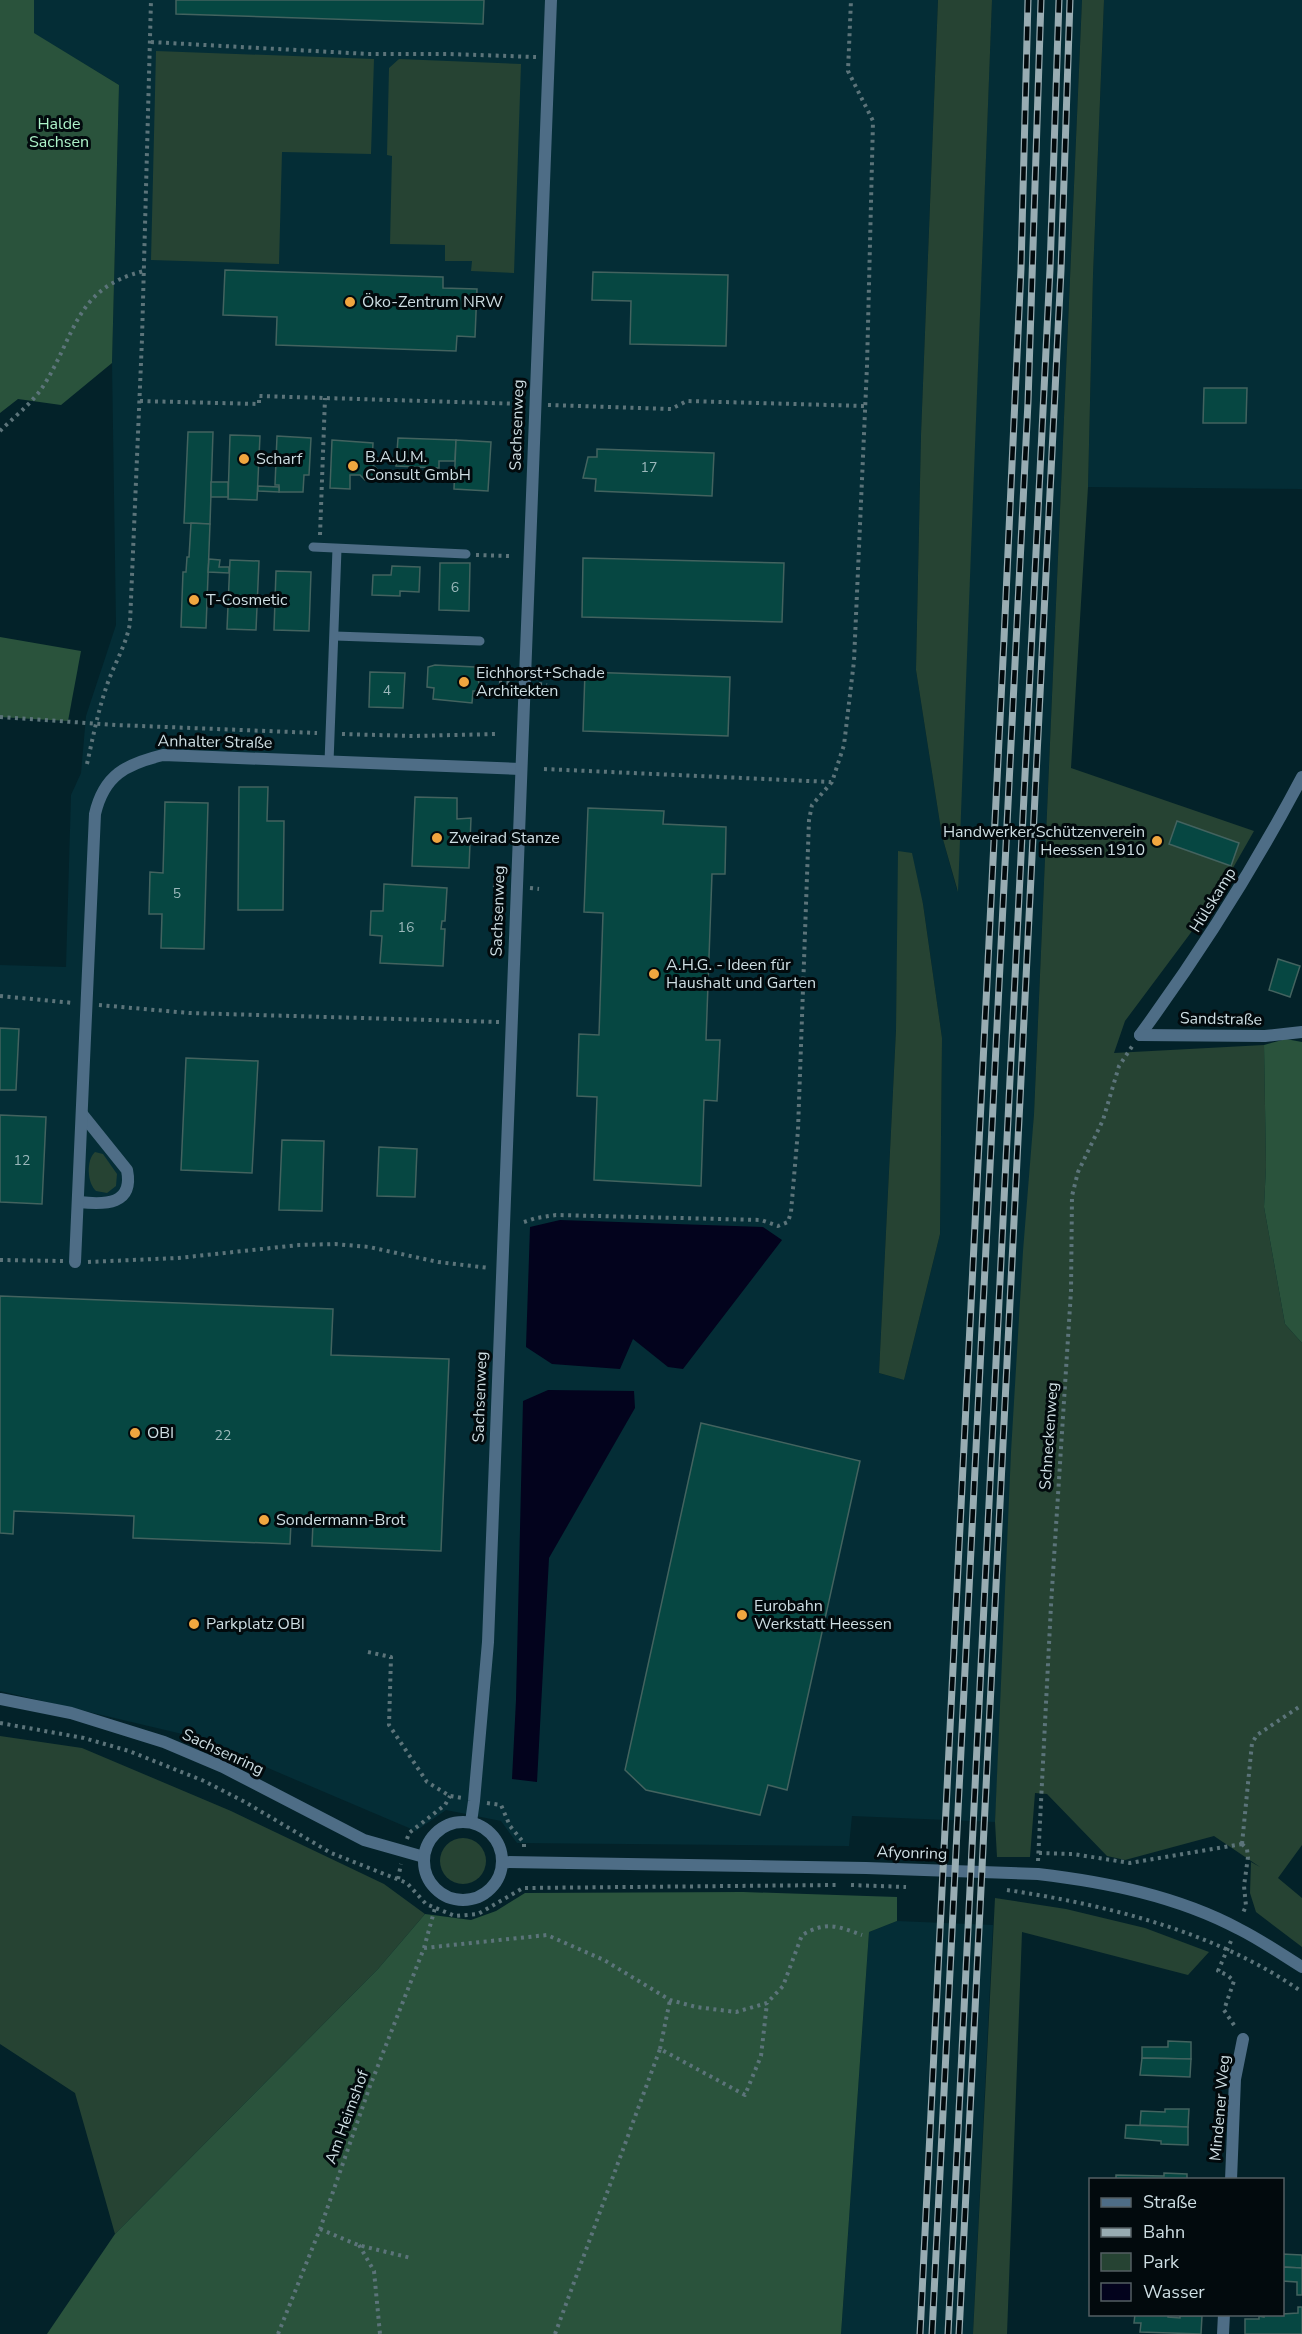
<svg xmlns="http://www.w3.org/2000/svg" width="1302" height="2334" viewBox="0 0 1302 2334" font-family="'Nunito Sans',sans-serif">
  <rect width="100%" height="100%" fill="#032229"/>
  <g fill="#042d36" fill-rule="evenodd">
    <path d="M34 0H938L921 435 916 670 942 836 957 890 992 0H1082L1034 1114 995 1822 852 1816 849 1846 517 1843 501 1821 446 1810 416 1831 195 1737 0 1691V965L66 967 71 795 81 773 86 716 116 625 112 363 119 85 33 33ZM899 851 923 904 942 1038 940 1234 904 1380 879 1373 896 1030Z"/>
    <polygon points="1104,0 1302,0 1302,489 1088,487 1093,275"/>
    <polygon points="897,1921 993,1925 973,2334 841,2334 869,1932"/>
  </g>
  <g fill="#264333">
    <polygon points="938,0 992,0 958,892 942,836 916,670 921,435"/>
    <polygon points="1082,0 1104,0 1093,275 1088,487 1071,768 1254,831 1213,903 1125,1021 1114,1053 1264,1045 1266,1166 1264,1207 1285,1324 1302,1343 1302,1845 1278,1878 1302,1898 1302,1947 1256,1912 1250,1893 1251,1862 1260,1867 1214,1836 1125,1860 1107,1856 1047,1794 1035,1793 1030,1857 997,1857 995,1822 1011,1452 1023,1251 1034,1114"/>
    <polygon points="156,51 374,59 371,154 282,152 279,264 151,260"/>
    <polygon points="399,59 521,64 514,273 471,271 472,261 445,261 445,245 390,244 392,156 387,155 389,68"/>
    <polygon points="898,851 912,853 923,904 942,1038 940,1234 904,1380 879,1373 896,1030"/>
    <path d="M95 1152 103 1154 117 1174 116 1186 107 1193 96 1191C87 1183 86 1160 95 1152Z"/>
    <polygon points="0,1736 82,1748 231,1811 384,1884 425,1914 378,1969 115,2234 75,2093 0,2044"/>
    <circle cx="463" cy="1861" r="23"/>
    <polygon points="995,1898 1066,1909 1145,1928 1209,1952 1188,1975 1022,1932 1007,2334 973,2334"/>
  </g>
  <g fill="#2a533c">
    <polygon points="0,0 34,0 34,33 119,85 112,363 61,405 18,399 0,413"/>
    <polygon points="0,637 81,651 68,721 0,717"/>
    <polygon points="1286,1039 1302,1042 1302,1343 1285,1324 1264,1207 1266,1166 1264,1045"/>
    <polygon points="743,1892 897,1897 897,1921 869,1932 841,2334 47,2334 115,2234 378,1969 425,1914 471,1920 496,1911 525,1893"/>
  </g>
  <g fill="#03031d">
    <polygon points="560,1220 763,1227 782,1240 683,1369 668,1367 633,1339 620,1369 552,1364 526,1347 530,1227"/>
    <polygon points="548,1390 634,1391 635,1408 549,1558 537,1782 512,1779 516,1700 523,1401"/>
  </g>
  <g fill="#064742" stroke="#43635f" stroke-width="1.5">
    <polygon points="176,0 484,0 483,24 176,14"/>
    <polygon points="225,270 443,277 443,288 477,289 475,337 457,336 456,351 276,345 277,317 223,315"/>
    <polygon points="593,272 728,275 726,346 630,344 631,301 592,300"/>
    <polygon points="1204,388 1247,388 1246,423 1203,423"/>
    <polygon points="188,432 213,432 210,524 184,523"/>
    <polygon points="230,435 260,436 257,500 228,499"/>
    <polygon points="277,436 311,438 309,475 304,475 303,492 279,492 279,485 275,485"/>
    <polygon points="398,438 456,440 455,461 439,461 439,468 396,466"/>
    <polygon points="332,440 373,443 372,464 377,469 376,475 372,480 365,480 360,475 350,475 350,489 330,488"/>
    <polygon points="456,440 491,442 488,491 454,489"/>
    <polygon points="597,449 714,453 712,496 595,491 596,479 583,478 588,457 597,457"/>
    <rect x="211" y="482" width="17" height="15"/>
    <polygon points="258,486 279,487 279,492 258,491"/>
    <polygon points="191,523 210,524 206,628 181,627 183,572 186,572 187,557 189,557"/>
    <polygon points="583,558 784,563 782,622 582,617"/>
    <polygon points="209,559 220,560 219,567 229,567 229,573 208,572"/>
    <polygon points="230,560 259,561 256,630 227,629"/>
    <polygon points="440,563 470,563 469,611 439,610"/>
    <polygon points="392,566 420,567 419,592 400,591 400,596 372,595 373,575 391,575"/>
    <polygon points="276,571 311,572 309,631 274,630"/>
    <polygon points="435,665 475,667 481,691 473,691 472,703 433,699 434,688 427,687 428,667"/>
    <polygon points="370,672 405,673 403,708 369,707"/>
    <polygon points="585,672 730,677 728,736 583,731"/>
    <polygon points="239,787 268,787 267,821 284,821 283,910 238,910"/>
    <polygon points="415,797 457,798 457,819 471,818 469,868 412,866"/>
    <polygon points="165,802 208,803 204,949 161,948 162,914 149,914 150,872 163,873"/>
    <polygon points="588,808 664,811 663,824 726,827 725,874 712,874 706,1040 720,1040 717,1101 704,1100 701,1186 594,1180 597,1097 577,1096 579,1034 599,1035 603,913 584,912"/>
    <polygon points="1177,821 1239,843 1231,866 1169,844"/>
    <polygon points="384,884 447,888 445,921 442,921 441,929 445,929 443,966 380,963 382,936 370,935 371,911 383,911"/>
    <polygon points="1278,959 1300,966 1290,997 1269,990"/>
    <polygon points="0,1028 19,1029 16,1090 0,1090"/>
    <polygon points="186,1058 258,1061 252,1173 181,1170"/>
    <polygon points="0,1115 46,1117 42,1204 0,1202"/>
    <polygon points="282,1140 324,1141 322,1211 279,1210"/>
    <polygon points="379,1147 417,1149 415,1197 377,1196"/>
    <polygon points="0,1296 333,1309 331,1355 449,1359 441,1551 312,1546 313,1522 291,1522 290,1544 133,1538 134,1516 14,1511 13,1534 0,1533"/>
    <polygon points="701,1423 860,1461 787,1790 768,1785 760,1815 646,1790 625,1770"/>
    <polygon points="1168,2041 1191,2042 1191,2059 1142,2058 1142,2047 1168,2047"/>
    <polygon points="1142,2058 1191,2059 1190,2077 1140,2075"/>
    <polygon points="1165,2109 1189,2109 1188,2127 1140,2125 1141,2111 1165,2112"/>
    <polygon points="1126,2125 1188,2127 1188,2145 1161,2144 1161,2141 1125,2138"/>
    <polygon points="1164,2173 1187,2174 1187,2180 1116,2180 1116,2175 1164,2176"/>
    <polygon points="1282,2254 1302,2255 1302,2268 1282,2267"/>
    <polygon points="1282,2267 1302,2268 1302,2295 1297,2295 1297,2282 1282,2281"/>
    <polygon points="1298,2307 1302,2307 1302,2334 1245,2334 1245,2319 1259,2319 1259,2316 1264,2317 1264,2315 1298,2313"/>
    <polygon points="1135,2314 1168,2315 1168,2317 1180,2318 1180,2316 1202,2316 1201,2334 1140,2332 1141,2323 1134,2323"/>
  </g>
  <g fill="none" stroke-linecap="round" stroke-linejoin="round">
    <g stroke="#5c747a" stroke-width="4" stroke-dasharray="3 4.5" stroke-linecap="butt">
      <polyline points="151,42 368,54 450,54 536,57"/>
      <polyline points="140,401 259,404 259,396 523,404"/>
      <polyline points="548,405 671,409 687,401 865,406"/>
      <path d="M0 431C14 417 31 404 42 388 76 336 74 288 144 271"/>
      <polyline points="320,535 325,398"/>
      <polyline points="476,555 509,556"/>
      <polyline points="499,682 510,683"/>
      <polyline points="539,684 547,685"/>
      <polyline points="0,717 116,725 317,733"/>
      <polyline points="342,734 413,736 496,734"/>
      <path d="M87 764C93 737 98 711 107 685 114 664 126 646 130 623L142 339 151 0"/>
      <polyline points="544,769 831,782"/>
      <polyline points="493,885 504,886"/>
      <polyline points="530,888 539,889"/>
      <polyline points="0,996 74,1003"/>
      <polyline points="99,1005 189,1013 499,1022"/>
      <polyline points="524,1222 536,1218 556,1215 761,1220 778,1226 788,1222 791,1212 798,1130 809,820 812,805 832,782 844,745 854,661 867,366 873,121 848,71 851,0"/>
      <polyline points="0,1260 63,1261"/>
      <polyline points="88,1262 178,1258 299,1245 335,1244 369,1247 438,1262 489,1268"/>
      <polyline points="368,1652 391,1657 389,1725 427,1782 450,1796 462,1798"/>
      <polyline points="0,1723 84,1738 129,1751 204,1781 245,1802 331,1853 407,1883 426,1904 455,1916 478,1914 523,1888 837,1885"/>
      <polyline points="487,1803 501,1805 510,1826 524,1843 524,1848"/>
      <polyline points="407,1839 409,1833 445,1805 450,1796"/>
      <polyline points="1242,1844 1247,1849 1248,1857 1244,1886 1246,1906 1242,1915"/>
      <polyline points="1242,1844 1252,1743 1257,1735 1302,1705"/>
      <polyline points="1039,1853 1073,1854 1130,1863 1242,1844"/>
      <polyline points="1038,1861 1051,1605 1071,1291 1072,1196 1078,1172 1103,1120 1119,1066 1133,1045"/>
      <polyline points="398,1879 401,1864"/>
      <polyline points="851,1885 906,1887"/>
      <path d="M1007 1890C1108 1905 1217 1932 1302 1992"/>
      <polyline points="1231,1941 1218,1971 1227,1975 1234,1981 1224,2010 1236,2028"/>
      <path d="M424 1948 547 1935 604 1960 670 2000 696 2007 736 2012 767 2003 783 1986 802 1935C827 1921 837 1926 862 1935"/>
      <polyline points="660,2049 670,2000"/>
      <polyline points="320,2229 358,2245 411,2258"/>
      <polyline points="359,2245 374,2271 380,2334"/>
      <polyline points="278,2334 320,2229 370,2086 424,1948 435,1908"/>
      <polyline points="555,2334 660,2049 745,2095 761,2056 767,2003"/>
    </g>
    <g stroke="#4e6d86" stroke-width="9">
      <polyline points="313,547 466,554"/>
      <polyline points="335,636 480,641"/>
      <polyline points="329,762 337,549"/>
    </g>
    <g stroke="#4e6d86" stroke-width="12">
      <path d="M1140 1035C1201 952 1254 868 1302 777"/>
      <polyline points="1140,1035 1265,1036 1302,1032"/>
      <path d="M79 1202C105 1205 134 1205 127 1170L82 1114"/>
      <path d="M75 1262 95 814C104 775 126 764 163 755L520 769"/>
      <polyline points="471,1822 474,1801 488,1642 551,0"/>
      <polyline points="1231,2180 1235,2079 1243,2039"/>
      <polyline points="1223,2334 1224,2314"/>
    </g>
    <g stroke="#4e6d86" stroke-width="12">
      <polyline points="0,1699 71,1713 164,1742 223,1767 364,1840 424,1857"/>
      <circle cx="463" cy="1861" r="39"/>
      <path d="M502 1862 866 1868 1038 1874C1106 1882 1177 1896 1239 1929 1261 1940 1281 1954 1302 1967"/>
    </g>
    <defs>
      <g id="rail">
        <polyline points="920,2334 1004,639 1021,268 1028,0"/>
        <polyline points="932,2334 1028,402 1041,0"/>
        <polyline points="948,2334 1050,269 1059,0"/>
        <polyline points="959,2334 1061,270 1070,0"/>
      </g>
    </defs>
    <use href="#rail" stroke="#98acb2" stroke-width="7"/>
    <use href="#rail" stroke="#020a0d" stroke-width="4.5" stroke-dasharray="14" stroke-linecap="butt"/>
  </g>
  <g fill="#f0a63f" stroke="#020a0d" stroke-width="2">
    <circle cx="350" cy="302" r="6"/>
    <circle cx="244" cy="459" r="6"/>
    <circle cx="353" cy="466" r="6"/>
    <circle cx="194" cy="600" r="6"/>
    <circle cx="464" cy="682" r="6"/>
    <circle cx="437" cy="838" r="6"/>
    <circle cx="1157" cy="841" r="6"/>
    <circle cx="654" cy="974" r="6"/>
    <circle cx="135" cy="1433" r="6"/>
    <circle cx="264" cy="1520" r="6"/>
    <circle cx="742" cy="1615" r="6"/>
    <circle cx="194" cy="1624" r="6"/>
  </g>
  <g text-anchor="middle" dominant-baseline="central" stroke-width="6" stroke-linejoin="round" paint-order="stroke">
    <g font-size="14" fill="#9cb8bb">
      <text x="649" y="467">17</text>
      <text x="455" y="587">6</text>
      <text x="387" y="690">4</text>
      <text x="177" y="893">5</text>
      <text x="406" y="927">16</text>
      <text x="22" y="1160">12</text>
      <text x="223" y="1435">22</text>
    </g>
    <g font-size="16" fill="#adf3c9" stroke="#020a0d">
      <text x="59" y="124">Halde<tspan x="59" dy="18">Sachsen</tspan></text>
    </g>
    <g font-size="16" fill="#cedee3" stroke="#020a0d" text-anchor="start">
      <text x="362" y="302">Öko-Zentrum NRW</text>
      <text x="365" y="457">B.A.U.M.<tspan x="365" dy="18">Consult GmbH</tspan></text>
      <text x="256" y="459">Scharf</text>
      <text x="206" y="600">T-Cosmetic</text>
      <text x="476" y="673">Eichhorst+Schade<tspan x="476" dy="18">Architekten</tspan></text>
      <text x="1145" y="832" text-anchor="end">Handwerker Schützenverein<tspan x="1145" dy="18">Heessen 1910</tspan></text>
      <text x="449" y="838">Zweirad Stanze</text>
      <text x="666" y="965">A.H.G. - Ideen für<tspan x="666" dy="18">Haushalt und Garten</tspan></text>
      <text x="147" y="1433">OBI</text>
      <text x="276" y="1520">Sondermann-Brot</text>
      <text x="754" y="1606">Eurobahn<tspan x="754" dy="18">Werkstatt Heessen</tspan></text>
      <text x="206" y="1624">Parkplatz OBI</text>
    </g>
    <g font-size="16" fill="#cedee3" stroke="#020a0d">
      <text transform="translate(517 425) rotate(-88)">Sachsenweg</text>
      <text transform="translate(215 742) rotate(1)">Anhalter Straße</text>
      <text transform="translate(1213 900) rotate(-58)">Hülskamp</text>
      <text transform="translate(498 911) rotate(-88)">Sachsenweg</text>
      <text transform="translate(1221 1019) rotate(1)">Sandstraße</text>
      <text transform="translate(480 1397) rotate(-88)">Sachsenweg</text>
      <text transform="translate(1049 1436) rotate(-86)">Schneckenweg</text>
      <text transform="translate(223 1752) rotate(25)">Sachsenring</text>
      <text transform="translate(912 1853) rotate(2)">Afyonring</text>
      <text transform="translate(1220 2108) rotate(-85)">Mindener Weg</text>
      <text transform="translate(347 2117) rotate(-70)">Am Heimshof</text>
    </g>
  </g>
  <rect x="1089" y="2178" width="195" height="138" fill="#020a0d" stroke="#545f63" stroke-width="1.5"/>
  <rect x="1101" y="2198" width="30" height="9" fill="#4e6d86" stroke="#545f63" stroke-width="1.5"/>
  <text x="1143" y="2208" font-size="18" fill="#cedee3">Straße</text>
  <rect x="1101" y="2228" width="30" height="9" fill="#98acb2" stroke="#545f63" stroke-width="1.5"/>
  <text x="1143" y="2238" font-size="18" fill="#cedee3">Bahn</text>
  <rect x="1101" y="2253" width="30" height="18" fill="#264333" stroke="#545f63" stroke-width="1.5"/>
  <text x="1143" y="2268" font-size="18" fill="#cedee3">Park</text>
  <rect x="1101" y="2283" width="30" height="18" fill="#03031d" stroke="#545f63" stroke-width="1.5"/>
  <text x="1143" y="2298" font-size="18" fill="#cedee3">Wasser</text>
</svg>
